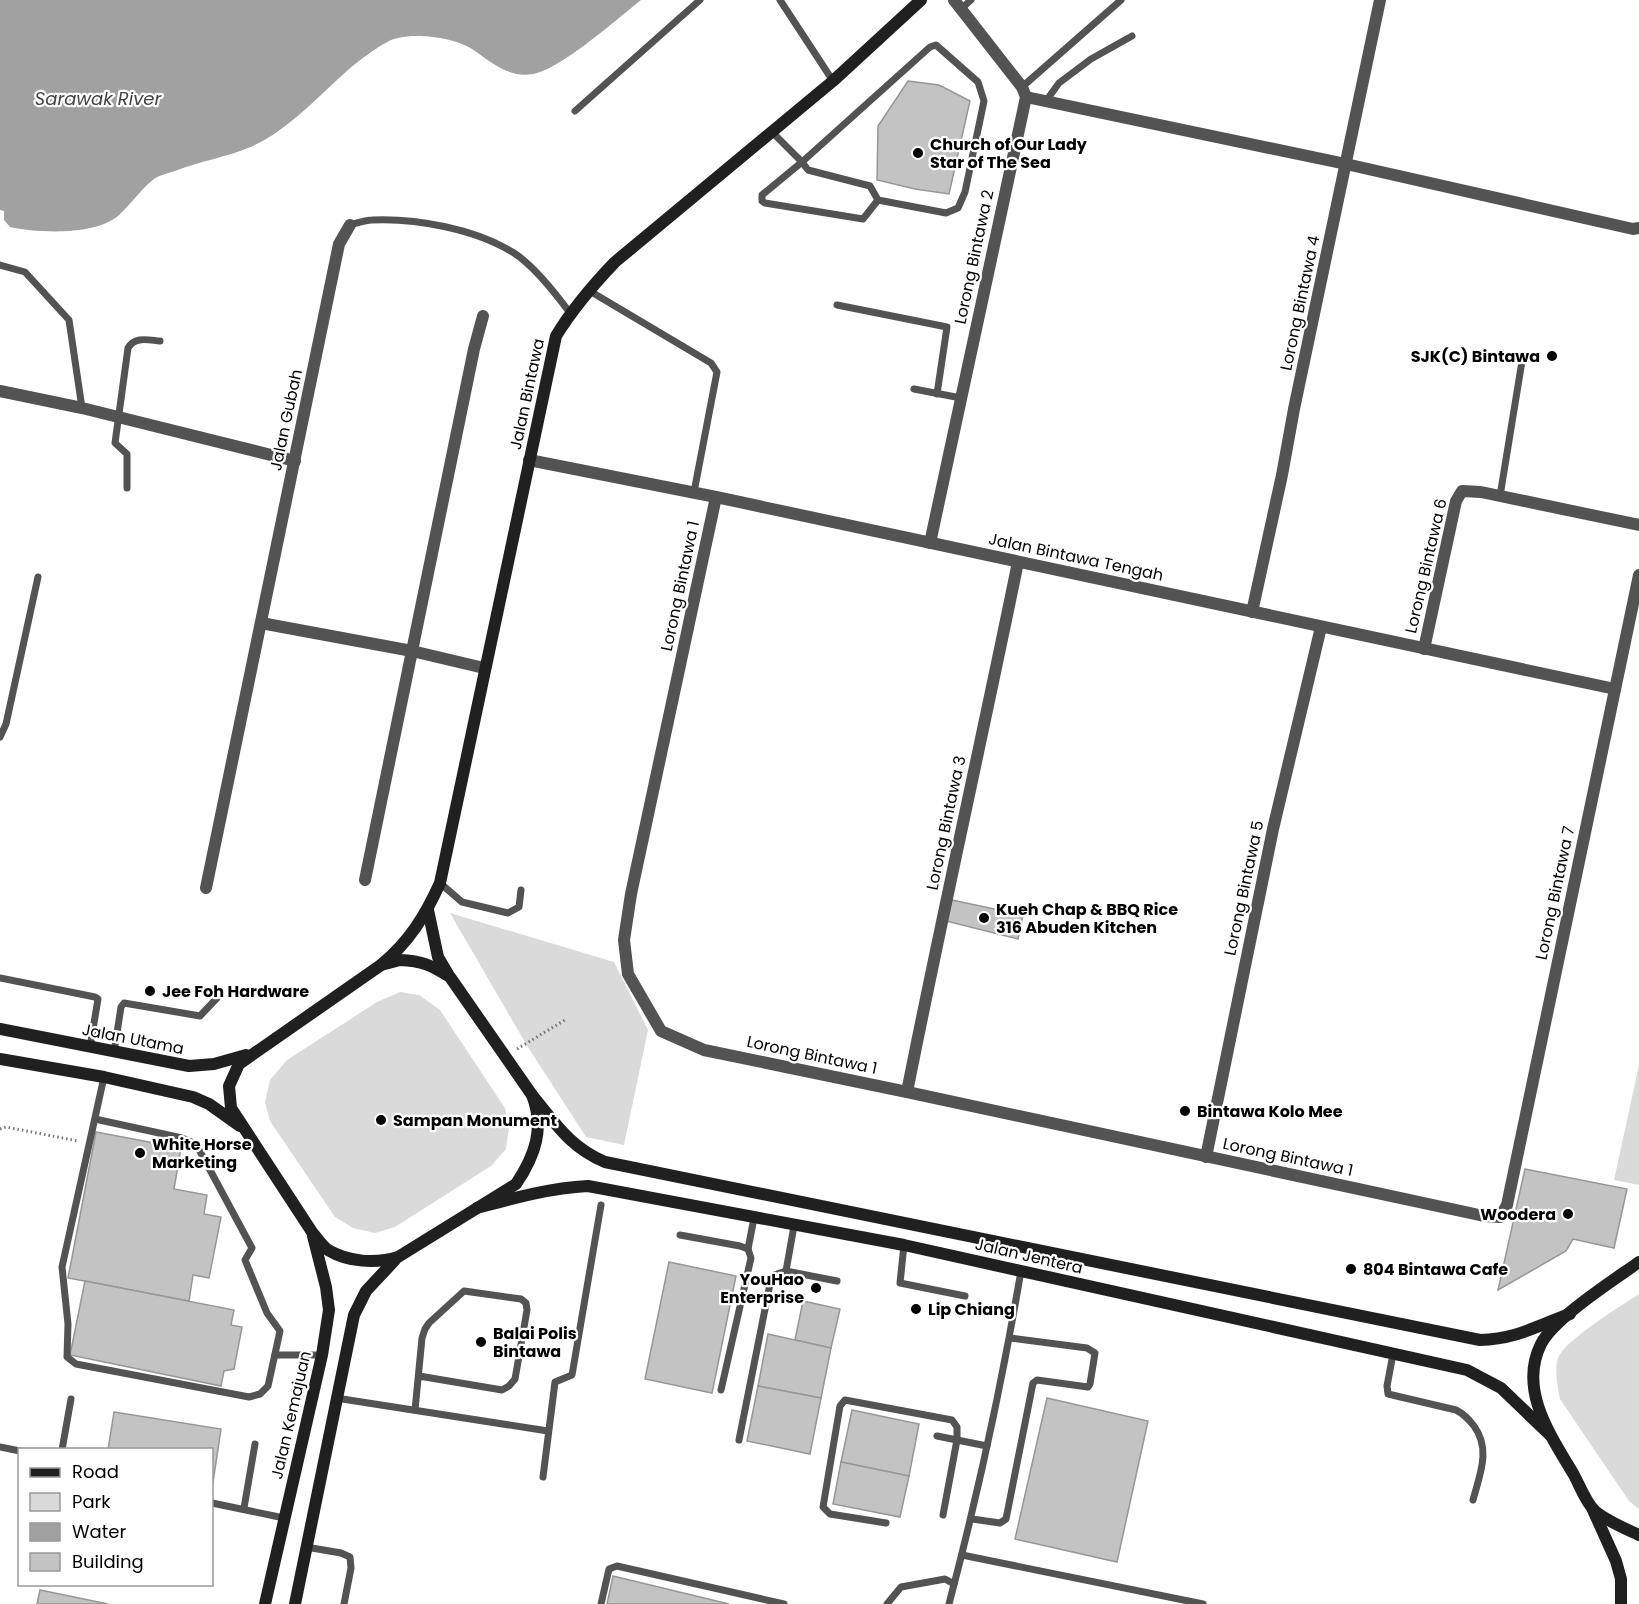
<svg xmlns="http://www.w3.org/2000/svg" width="1639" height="1604" viewBox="0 0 1639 1604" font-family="Poppins,sans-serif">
  <rect width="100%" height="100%" fill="#fff"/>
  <g fill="#dadada">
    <polygon points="450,913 614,962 648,1030 624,1145 586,1137 526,1044"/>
    <polygon points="400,992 419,995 440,1010 505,1108 509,1128 506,1149 491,1166 395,1227 375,1233 353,1228 335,1217 270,1121 265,1102 270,1080 287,1060 377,1002"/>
    <polygon points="1639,1065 1639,1185 1614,1180"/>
    <path d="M1639 1294V1509L1629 1501 1560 1399C1558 1389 1554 1368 1558 1358 1566 1339 1621 1306 1639 1294Z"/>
  </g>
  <path fill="#a1a1a1" d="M0 0H641C617 19 561 69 533 74 508 78 491 62 472 49 454 37 409 31 389 41 338 68 306 121 253 146 228 157 200 161 175 171 169 173 160 175 154 179 141 189 131 204 119 215 96 236 38 233 10 227L4 220V211L0 210Z"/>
  <g fill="#c3c3c3" stroke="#979797" stroke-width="1.5">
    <polygon points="908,81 939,85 970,101 949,194 915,189 877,180 878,126"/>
    <polygon points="952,900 1023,915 1018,939 946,921"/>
    <polygon points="96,1132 181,1148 174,1189 207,1195 204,1214 221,1217 209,1278 193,1275 189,1301 68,1278"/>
    <polygon points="1525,1169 1627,1189 1614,1248 1573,1239 1566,1251 1498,1290"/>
    <polygon points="669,1262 736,1276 712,1393 645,1379"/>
    <polygon points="85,1281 234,1310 231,1325 242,1327 234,1369 224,1371 221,1386 70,1355"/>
    <polygon points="803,1301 840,1309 831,1348 795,1340"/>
    <polygon points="768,1334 831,1348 821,1398 758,1386"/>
    <polygon points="758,1386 821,1398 810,1454 747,1441"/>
    <polygon points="1047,1398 1148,1421 1117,1562 1015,1539"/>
    <polygon points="852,1410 919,1424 909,1476 841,1462"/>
    <polygon points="114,1412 221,1429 212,1489 212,1450 108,1450"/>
    <polygon points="841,1462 909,1476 900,1517 833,1504"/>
    <polygon points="613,1576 729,1604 607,1604"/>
    <polygon points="40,1590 108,1604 37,1604"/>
  </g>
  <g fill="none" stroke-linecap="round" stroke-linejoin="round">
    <g stroke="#757575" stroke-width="3" stroke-dasharray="1.5 3" stroke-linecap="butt">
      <polyline points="517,1049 565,1020"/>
      <polyline points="0,1129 6,1127 78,1141"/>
    </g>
    <g stroke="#535353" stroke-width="7">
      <polyline points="780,0 833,81"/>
      <polyline points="961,9 971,0"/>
      <polygon points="936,45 978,82 984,101 965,192 958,208 946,213 878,200 870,186 808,170 802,162 930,47"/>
      <polyline points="1022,87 1121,0"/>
      <polyline points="1046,101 1059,83 1091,59 1132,36"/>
      <polyline points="575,111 700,0"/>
      <polyline points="772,132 802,162 762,195 762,201 765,203 863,219 878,200"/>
      <path d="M350 225C357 223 365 220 372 220 416 218 476 229 514 253 534 266 556 294 570 313"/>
      <polyline points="0,265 25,272 69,320 82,408"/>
      <polyline points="588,290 711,363 717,372 694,492"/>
      <polyline points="837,305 947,327 937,394"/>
      <polyline points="914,389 961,398"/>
      <path d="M127 488V454L115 443 128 348C135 336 148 340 160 341"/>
      <polyline points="1500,496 1523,355"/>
      <polyline points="0,737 6,724 38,577"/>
      <polyline points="440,883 462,902 508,913 519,907 521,890"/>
      <polyline points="0,978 95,997 98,999 90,1047"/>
      <polyline points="114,1052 121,1007 124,1003 200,1016 217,998"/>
      <polyline points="95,1119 182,1138 196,1144 252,1248 245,1260 267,1313 280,1331 268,1386 260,1394 249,1397 76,1364 67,1357 68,1324 62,1267 104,1077"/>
      <polyline points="680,1235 740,1246 748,1249"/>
      <polyline points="904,1245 900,1283 965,1296"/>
      <polyline points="786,1271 794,1226"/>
      <path d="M1393 1354 1387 1386 1388 1394 1456 1410C1464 1414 1468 1418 1474 1426 1491 1449 1480 1474 1473 1500"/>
      <polyline points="275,1355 322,1355"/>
      <polyline points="721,1390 751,1258 748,1249 754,1218"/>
      <polyline points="336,1398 548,1431"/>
      <polyline points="415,1410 422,1338 425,1329 429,1323 464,1291 521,1299 526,1303 527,1310 515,1379 509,1386 502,1390 419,1376"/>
      <polyline points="937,1436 987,1446"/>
      <polyline points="739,1440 770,1284 774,1275 786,1271 837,1281"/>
      <polyline points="0,1447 20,1451"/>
      <polyline points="62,1450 71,1399"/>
      <polyline points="543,1477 555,1382 572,1375 601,1205"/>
      <polyline points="212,1503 284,1518"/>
      <polyline points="244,1508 255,1444"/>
      <polyline points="972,1519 1000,1523 1006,1519 1033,1383 1037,1380 1088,1387 1090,1384 1095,1353 1087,1348 1010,1338"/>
      <polyline points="886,1523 830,1514 823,1507 840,1406 845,1400 952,1420 957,1427 957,1440 943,1515"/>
      <polyline points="306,1547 341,1553 350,1557 351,1568 344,1604"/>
      <polyline points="962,1555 1203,1604"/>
      <polyline points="601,1604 609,1569 617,1566 784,1604"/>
      <polyline points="887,1604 901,1587 945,1579 954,1584"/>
      <path d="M949 1604C978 1494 1002 1383 1021 1271"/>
    </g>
    <g stroke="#535353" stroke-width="12">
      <polyline points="1026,97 1346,164 1633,229 1639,228"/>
      <polyline points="0,391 82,408 295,461"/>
      <polyline points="529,460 716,497 1615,689"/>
      <polyline points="716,497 631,894 624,940 628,974 661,1031 704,1050 907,1092 1484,1216 1500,1217 1507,1205 1639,575"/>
      <polyline points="930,543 1026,97 1022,87 954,0"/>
      <polyline points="1252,612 1282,475 1294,409 1380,0"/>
      <polyline points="261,623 412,651 484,668"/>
      <polyline points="1424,649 1456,501 1462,491 1481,492 1639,525"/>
      <polyline points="365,880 474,349 483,316"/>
      <polyline points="206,888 339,244 350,225"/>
      <path d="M907 1092C942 915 982 739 1018 562"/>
      <polyline points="1206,1157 1273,829 1321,627"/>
    </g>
    <g stroke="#202020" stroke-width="12">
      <polyline points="428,910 438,957 448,974"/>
      <path d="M400 960C422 961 431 965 450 977L532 1095C545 1128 535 1156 516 1184L398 1257C376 1264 348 1262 328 1250 322 1246 317 1238 312 1232L231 1108 229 1086 239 1064 381 965Z"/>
      <path d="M381 965C409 942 425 916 440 883L556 336C573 308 593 285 615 262L833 81 921 0"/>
      <polyline points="0,1029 189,1066 214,1064 246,1055"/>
      <polyline points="0,1059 104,1077 193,1097 209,1104 240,1126"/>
      <path d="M532 1095C556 1124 570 1147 605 1162L1480 1340C1517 1339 1536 1326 1570 1314"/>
      <path d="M477 1208C514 1198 550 1188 588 1186L904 1245 1467 1370 1501 1388 1551 1436"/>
      <path d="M1639 1262C1614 1280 1554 1318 1541 1344 1518 1390 1551 1436 1574 1475 1580 1486 1586 1503 1595 1511 1607 1521 1624 1528 1639 1535"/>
      <polyline points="1593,1510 1616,1561 1621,1579 1621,1604"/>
      <polyline points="265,1604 322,1355 329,1310 326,1287 313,1236"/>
      <polyline points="295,1604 354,1315 366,1291 395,1260"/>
    </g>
  </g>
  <g fill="#000" stroke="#fff" stroke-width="2">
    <circle cx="918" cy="153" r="6"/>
    <circle cx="1552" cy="356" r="6"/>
    <circle cx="984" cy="918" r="6"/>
    <circle cx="150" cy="991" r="6"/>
    <circle cx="1185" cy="1111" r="6"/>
    <circle cx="381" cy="1120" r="6"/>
    <circle cx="140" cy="1153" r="6"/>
    <circle cx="1568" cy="1214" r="6"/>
    <circle cx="1351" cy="1269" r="6"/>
    <circle cx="816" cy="1288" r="6"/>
    <circle cx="916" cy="1309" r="6"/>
    <circle cx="481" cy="1342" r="6"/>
  </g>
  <g text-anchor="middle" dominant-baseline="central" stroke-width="4.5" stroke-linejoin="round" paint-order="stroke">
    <g font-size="16" font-weight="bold" fill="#000" stroke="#fff" text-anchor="start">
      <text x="930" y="144">Church of Our Lady<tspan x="930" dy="18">Star of The Sea</tspan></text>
      <text x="1540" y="356" text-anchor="end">SJK(C) Bintawa</text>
      <text x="996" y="909">Kueh Chap &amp; BBQ Rice<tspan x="996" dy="18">316 Abuden Kitchen</tspan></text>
      <text x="162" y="991">Jee Foh Hardware</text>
      <text x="1197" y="1111">Bintawa Kolo Mee</text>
      <text x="393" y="1120">Sampan Monument</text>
      <text x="152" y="1144">White Horse<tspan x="152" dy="18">Marketing</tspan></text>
      <text x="1556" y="1214" text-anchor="end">Woodera</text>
      <text x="1363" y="1269">804 Bintawa Cafe</text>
      <text x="804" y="1279" text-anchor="end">YouHao<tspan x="804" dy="18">Enterprise</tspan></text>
      <text x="928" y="1309">Lip Chiang</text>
      <text x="493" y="1333">Balai Polis<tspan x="493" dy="18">Bintawa</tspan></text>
    </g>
    <g font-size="16" fill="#000" stroke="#fff">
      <text transform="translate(974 257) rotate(-78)">Lorong Bintawa 2</text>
      <text transform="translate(1300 303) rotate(-78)">Lorong Bintawa 4</text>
      <text transform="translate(527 394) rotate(-78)">Jalan Bintawa</text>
      <text transform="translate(286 420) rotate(-78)">Jalan Gubah</text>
      <text transform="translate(1076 557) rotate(12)">Jalan Bintawa Tengah</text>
      <text transform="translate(1426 566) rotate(-77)">Lorong Bintawa 6</text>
      <text transform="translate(680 586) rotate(-78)">Lorong Bintawa 1</text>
      <text transform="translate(946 823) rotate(-78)">Lorong Bintawa 3</text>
      <text transform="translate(1244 888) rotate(-78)">Lorong Bintawa 5</text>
      <text transform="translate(1555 893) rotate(-78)">Lorong Bintawa 7</text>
      <text transform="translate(133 1039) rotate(11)">Jalan Utama</text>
      <text transform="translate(812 1055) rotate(12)">Lorong Bintawa 1</text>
      <text transform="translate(1288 1157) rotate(12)">Lorong Bintawa 1</text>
      <text transform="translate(1029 1256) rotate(13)">Jalan Jentera</text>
      <text transform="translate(291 1415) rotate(-77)">Jalan Kemajuan</text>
    </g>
    <g font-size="18" font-style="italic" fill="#424242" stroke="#fff">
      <text x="98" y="98">Sarawak River</text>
    </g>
  </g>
  <rect x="18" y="1448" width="195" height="138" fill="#ffffff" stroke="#999999" stroke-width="1.5"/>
  <rect x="30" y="1468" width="30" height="9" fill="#202020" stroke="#999999" stroke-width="1.5"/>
  <text x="72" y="1478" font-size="18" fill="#000000">Road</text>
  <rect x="30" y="1493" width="30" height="18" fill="#dadada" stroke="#999999" stroke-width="1.5"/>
  <text x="72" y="1508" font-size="18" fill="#000000">Park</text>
  <rect x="30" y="1523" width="30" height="18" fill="#a1a1a1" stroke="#999999" stroke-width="1.5"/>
  <text x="72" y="1538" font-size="18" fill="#000000">Water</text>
  <rect x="30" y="1553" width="30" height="18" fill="#c3c3c3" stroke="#999999" stroke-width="1.5"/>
  <text x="72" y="1568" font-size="18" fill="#000000">Building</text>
</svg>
